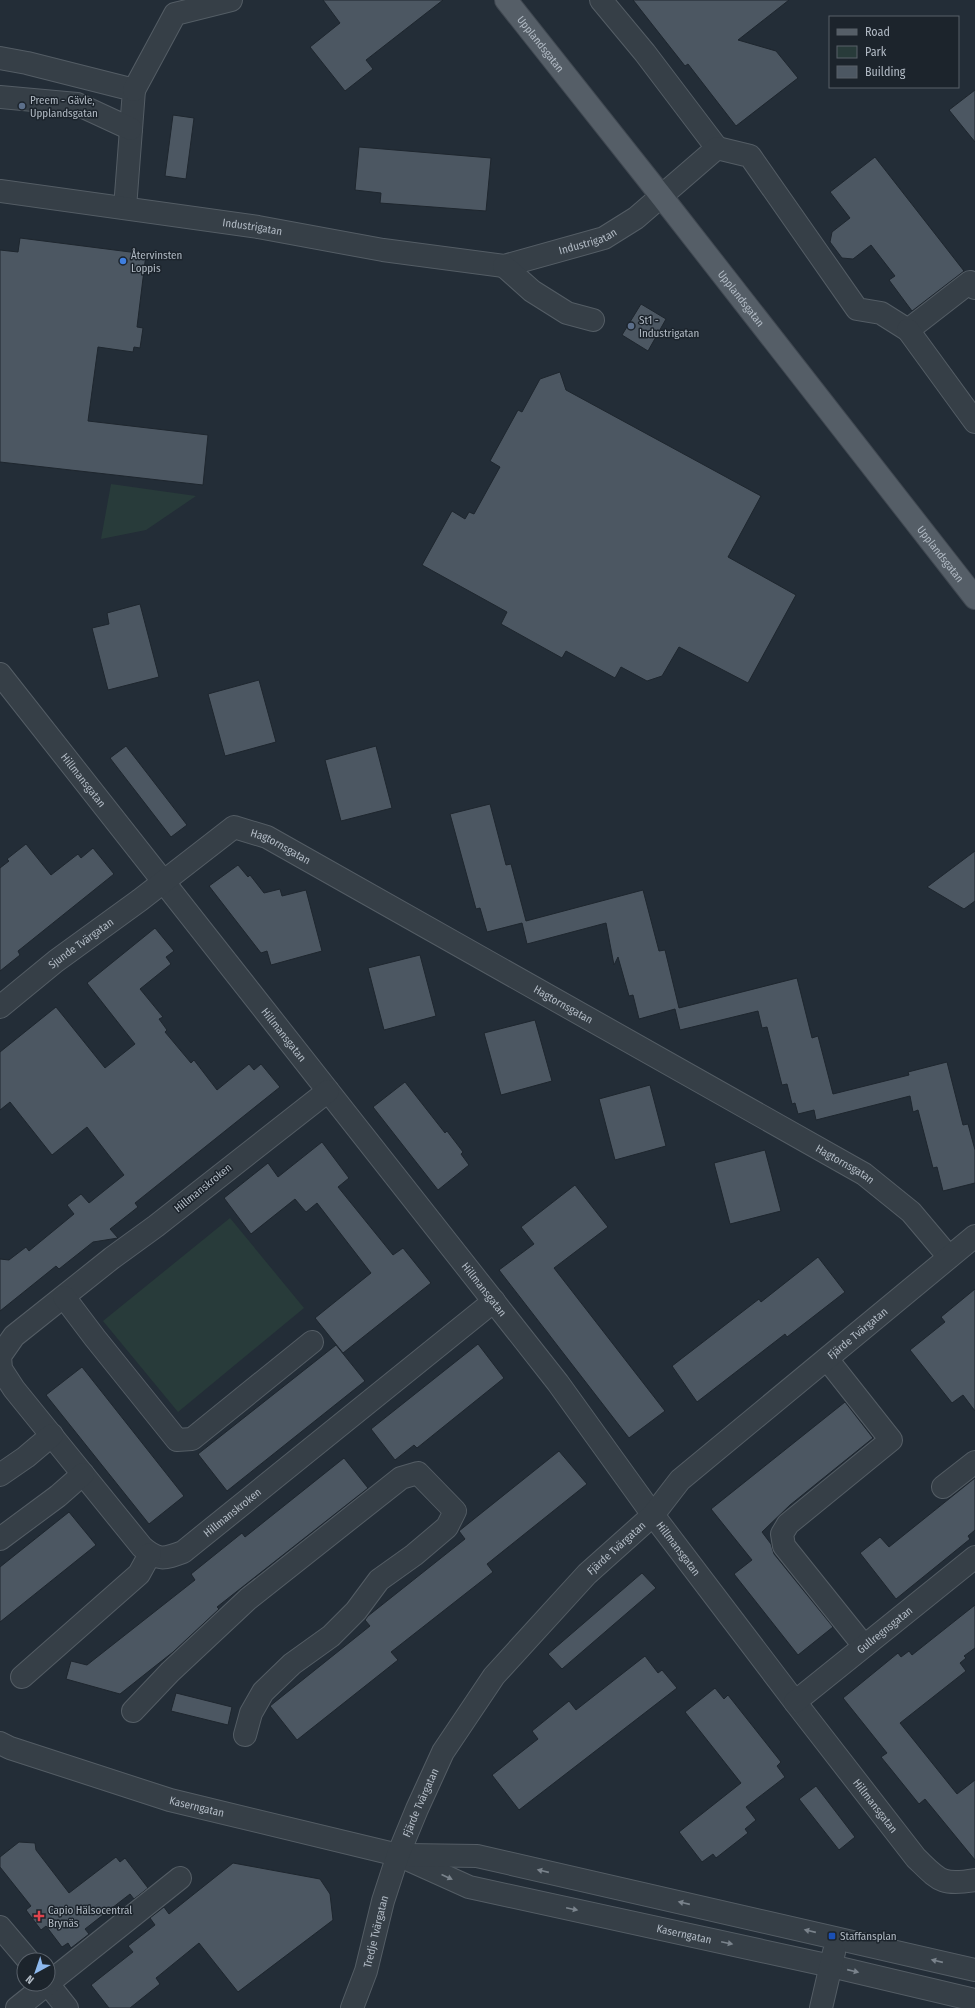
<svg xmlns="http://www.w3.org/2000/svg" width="975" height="2008" viewBox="0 0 975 2008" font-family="'Fira Sans Condensed',sans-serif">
  <rect width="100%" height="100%" fill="#232d37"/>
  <g fill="#283b3a">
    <polygon points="111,484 196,496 146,530 101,539"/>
    <polygon points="230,1218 304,1308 178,1412 103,1321"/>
  </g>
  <g fill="#4c5762" stroke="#1e262e">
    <polygon points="323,0 443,0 366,60 373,69 345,91 310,47 340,23"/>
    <polygon points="633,0 789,0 738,40 776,51 798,78 736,126 688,64 685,66"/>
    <polygon points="975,90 975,142 949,110"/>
    <polygon points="173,115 194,118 186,179 165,176"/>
    <polygon points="359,147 491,158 486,211 380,203 381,193 355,190"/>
    <polygon points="875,157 964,271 912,311 889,280 895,276 871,245 853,259 842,258 830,242 832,232 850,218 830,192"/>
    <polygon points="20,238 146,254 137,327 143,328 140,348 134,347 133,352 98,347 88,421 208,435 203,485 0,462 0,250 18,252"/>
    <polygon points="641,304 666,319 648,351 622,335"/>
    <polygon points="560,372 566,390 761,496 728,557 796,595 748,683 679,647 662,676 647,681 621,667 615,678 566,651 562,658 501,624 507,612 422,565 452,511 465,519 469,512 474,514 500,467 490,461 518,410 522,412 540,379"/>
    <polygon points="140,604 159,677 108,690 92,628 109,624 107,613"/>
    <polygon points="259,680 276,742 225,756 208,694"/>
    <polygon points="126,746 187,825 171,837 110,758"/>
    <polygon points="376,746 392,808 341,821 325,760"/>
    <polygon points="490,804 506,865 511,864 526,921 643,890 659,951 665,950 679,1008 797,978 812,1038 818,1036 833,1094 909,1075 908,1072 947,1062 963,1125 968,1124 975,1150 975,1183 943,1191 937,1167 933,1168 918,1110 913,1112 910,1096 816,1120 814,1110 798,1114 795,1103 792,1104 787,1084 782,1085 767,1027 762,1028 758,1011 680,1030 675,1009 639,1019 633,995 629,996 618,957 614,965 606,923 527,944 522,923 487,932 480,908 476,909 450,814"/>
    <polygon points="26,844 51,875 78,854 81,858 93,848 114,874 18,951 20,955 0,971 0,868 9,861 7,859"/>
    <polygon points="975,851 975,901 964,909 927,887"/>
    <polygon points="238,865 248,877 250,875 264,893 280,889 282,896 306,890 322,951 271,965 267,951 261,953 209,886"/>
    <polygon points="155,928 174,951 166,957 171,964 140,989 163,1017 159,1019 167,1030 165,1032 191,1063 194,1060 217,1090 249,1064 254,1070 261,1064 280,1087 135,1203 138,1207 110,1229 118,1238 93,1242 59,1269 56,1266 0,1311 0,1259 9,1260 26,1247 29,1251 74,1214 67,1205 81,1194 89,1203 124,1175 87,1127 52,1155 10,1102 0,1110 0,1052 56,1007 105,1068 135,1044 87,983"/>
    <polygon points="420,955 436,1016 384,1030 368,968"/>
    <polygon points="535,1020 552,1081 501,1095 484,1033"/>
    <polygon points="405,1082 445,1133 447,1131 463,1152 461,1154 469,1165 438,1190 373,1107"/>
    <polygon points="650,1085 666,1146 615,1160 599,1099"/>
    <polygon points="322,1142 349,1178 338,1187 393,1255 403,1248 431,1283 343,1353 315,1318 371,1273 317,1203 306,1212 295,1199 251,1234 224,1198 268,1163 278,1177"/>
    <polygon points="765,1150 781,1211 730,1224 714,1163"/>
    <polygon points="575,1185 608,1227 554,1268 665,1411 629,1438 499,1270 534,1244 521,1227"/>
    <polygon points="818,1257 845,1292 787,1337 785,1334 697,1402 672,1366 759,1299 761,1302"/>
    <polygon points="975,1289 975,1411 963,1395 952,1403 910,1350 945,1322 941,1317"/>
    <polygon points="478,1344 504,1378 417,1448 414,1445 395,1460 371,1429"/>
    <polygon points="336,1345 365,1381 227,1491 198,1454"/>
    <polygon points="82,1367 184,1496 149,1524 46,1395"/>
    <polygon points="845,1402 873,1438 790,1505 762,1532 771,1544 774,1554 833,1627 798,1655 734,1574 752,1560 711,1509"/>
    <polygon points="559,1451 587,1484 487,1564 493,1572 391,1652 398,1660 297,1740 270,1706 370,1626 365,1620 368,1616 465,1539 459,1531"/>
    <polygon points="344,1458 368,1488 217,1607 219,1609 173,1652 120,1694 66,1679 71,1661 87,1665 195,1580 191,1574 242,1533 245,1537"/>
    <polygon points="975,1478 975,1530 968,1536 970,1539 896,1599 860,1553 880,1537 889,1547"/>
    <polygon points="69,1512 96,1545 0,1622 0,1567"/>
    <polygon points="642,1573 656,1588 562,1669 548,1654"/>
    <polygon points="975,1605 975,1648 964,1656 966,1658 960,1663 966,1671 900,1723 957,1794 975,1780 975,1860 925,1799 919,1804 890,1768 881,1757 887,1753 843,1698 898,1653 901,1657 909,1651 912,1655"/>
    <polygon points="645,1656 658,1673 662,1670 677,1688 519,1810 492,1775 538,1739 532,1731 569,1701 576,1710"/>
    <polygon points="715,1688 724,1699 728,1695 781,1762 777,1766 785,1777 746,1807 756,1820 745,1829 748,1833 716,1858 713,1854 702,1862 679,1832 741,1783 685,1712"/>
    <polygon points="176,1693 232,1707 228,1725 171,1711"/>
    <polygon points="816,1786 855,1837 839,1850 799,1799"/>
    <polygon points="19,1842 35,1843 36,1850 69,1893 116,1857 120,1862 125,1858 148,1888 134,1899 130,1894 85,1929 89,1934 71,1948 68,1943 62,1947 46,1926 41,1930 26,1910 31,1906 0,1867 0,1857"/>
    <polygon points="233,1863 320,1879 330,1894 333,1920 238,1992 199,1943 156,1978 160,1984 130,2008 109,2008 91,1985 133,1952 128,1946 155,1925 150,1918 164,1907 169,1914"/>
  </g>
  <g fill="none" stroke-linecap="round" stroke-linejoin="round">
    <defs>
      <g id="minor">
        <polyline points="601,0 645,53 717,148"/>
        <polyline points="0,58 27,63 134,90 125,208"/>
        <polyline points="134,90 175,14 231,0"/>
        <polyline points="0,97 77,104 131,129"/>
        <path id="s1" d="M0 191 258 227 383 250 504 266 604 238 636 218 717 148 750 156 857 309 881 313 908 330 970 282 975 288"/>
        <polyline points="504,266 532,291 567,313 593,320"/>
        <polyline points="908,330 975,422"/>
        <path id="s2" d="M0 674 558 1383 653 1515 795 1702 916 1858C939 1880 941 1886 975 1880"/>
        <path id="s3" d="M0 1007 56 961 140 900 234 827 267 837 864 1174 911 1212 949 1257"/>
        <path id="s4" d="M328 1091 156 1226 112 1258 14 1336 0 1356 1 1369 14 1389 142 1547C158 1561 164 1559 183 1552L494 1301"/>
        <polyline points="64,1297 95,1338 177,1440 192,1439 312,1342"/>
        <polyline points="827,1359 891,1440 788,1524 782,1534 784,1546 864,1646"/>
        <polyline points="0,1475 26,1457 52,1435"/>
        <polyline points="943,1487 975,1462"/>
        <polyline points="0,1539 58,1496 83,1474"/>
        <polyline points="22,1677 139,1574 150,1554"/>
        <path id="s5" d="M795 1702 975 1557"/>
        <polyline points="133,1711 170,1672 248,1599 401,1478 418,1473 455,1511 447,1527 414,1555 379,1580 356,1611 331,1636 292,1664 263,1692 251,1713 245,1735"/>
        <path id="s6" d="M0 1743 10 1748 170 1800 398 1855 469 1887 831 1966 975 2000"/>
        <polyline points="407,1855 477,1856 975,1970"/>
        <polyline points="0,1927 28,1960"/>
        <polyline points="48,1984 67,2008"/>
        <polyline points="17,2008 180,1878"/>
        <path id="s7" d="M352 2008 366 1971 383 1901 398 1855 417 1809 443 1752 494 1676 587 1574 653 1515 680 1480 975 1236"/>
        <polyline points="821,2008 834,1952"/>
      </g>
      <g id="major">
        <path id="s8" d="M506 0 662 197 975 598"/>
      </g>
    </defs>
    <use href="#minor" stroke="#545d65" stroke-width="24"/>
    <use href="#major" stroke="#404851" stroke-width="24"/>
    <use href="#minor" stroke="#363f47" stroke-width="22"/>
    <use href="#major" stroke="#555e67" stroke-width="22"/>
  </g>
  <defs><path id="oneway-solid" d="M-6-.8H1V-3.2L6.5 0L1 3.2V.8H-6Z"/></defs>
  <g fill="#7a838c">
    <use href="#oneway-solid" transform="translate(543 1871) rotate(-167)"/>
    <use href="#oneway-solid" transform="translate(447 1877) rotate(24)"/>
    <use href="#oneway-solid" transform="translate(684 1903) rotate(-167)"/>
    <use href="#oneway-solid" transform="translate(572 1909) rotate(12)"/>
    <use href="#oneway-solid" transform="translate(810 1931) rotate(-167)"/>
    <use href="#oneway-solid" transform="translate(727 1943) rotate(12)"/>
    <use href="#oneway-solid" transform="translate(937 1961) rotate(-167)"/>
    <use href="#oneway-solid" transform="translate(853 1971) rotate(13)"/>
  </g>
  <g fill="#5c6f8a" stroke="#1c242c" stroke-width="1.5">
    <circle cx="22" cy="106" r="4"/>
    <circle cx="631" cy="326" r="4"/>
  </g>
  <circle fill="#3f7fe0" stroke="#1c242c" stroke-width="1.5" cx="123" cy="261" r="4"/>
  <path fill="#e0444e" stroke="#1c242c" stroke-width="1.5" d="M37 1910h4v4h4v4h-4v4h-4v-4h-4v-4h4z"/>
  <rect fill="#1a4fb4" stroke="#1c242c" stroke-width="1.5" x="828" y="1932" width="8" height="8" rx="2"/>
  <g text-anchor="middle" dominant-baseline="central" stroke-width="3" stroke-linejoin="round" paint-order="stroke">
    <g font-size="11" fill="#b1bac4" stroke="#1c242c">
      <text stroke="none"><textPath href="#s8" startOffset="56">Upplandsgatan</textPath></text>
      <text stroke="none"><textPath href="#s1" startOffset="255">Industrigatan</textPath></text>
      <text stroke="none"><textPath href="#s1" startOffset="597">Industrigatan</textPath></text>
      <text stroke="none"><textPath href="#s8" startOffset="380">Upplandsgatan</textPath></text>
      <text stroke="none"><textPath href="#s8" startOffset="704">Upplandsgatan</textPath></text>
      <text stroke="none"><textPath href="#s2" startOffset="135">Hillmansgatan</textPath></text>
      <text stroke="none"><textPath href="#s3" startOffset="346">Hagtornsgatan</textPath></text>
      <text stroke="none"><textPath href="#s3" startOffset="103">Sjunde Tvärgatan</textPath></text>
      <text stroke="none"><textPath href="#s3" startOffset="670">Hagtornsgatan</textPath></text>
      <text stroke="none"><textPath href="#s2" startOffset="459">Hillmansgatan</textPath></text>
      <text stroke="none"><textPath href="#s3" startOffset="994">Hagtornsgatan</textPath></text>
      <text transform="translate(203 1188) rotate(-39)">Hillmanskroken</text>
      <text stroke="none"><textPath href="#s2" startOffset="783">Hillmansgatan</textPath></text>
      <text stroke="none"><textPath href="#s7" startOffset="865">Fjärde Tvärgatan</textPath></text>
      <text stroke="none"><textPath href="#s4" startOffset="771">Hillmanskroken</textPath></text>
      <text stroke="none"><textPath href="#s7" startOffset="541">Fjärde Tvärgatan</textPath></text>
      <text stroke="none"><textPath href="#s2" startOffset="1107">Hillmansgatan</textPath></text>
      <text stroke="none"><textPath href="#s5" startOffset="115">Gullregnsgatan</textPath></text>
      <text stroke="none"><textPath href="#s7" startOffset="217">Fjärde Tvärgatan</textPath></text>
      <text stroke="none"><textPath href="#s6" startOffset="207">Kaserngatan</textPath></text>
      <text stroke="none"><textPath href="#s2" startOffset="1431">Hillmansgatan</textPath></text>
      <text stroke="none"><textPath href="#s7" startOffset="80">Tredje Tvärgatan</textPath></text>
      <text stroke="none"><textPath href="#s6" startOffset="712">Kaserngatan</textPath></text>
    </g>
    <g font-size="11" fill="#b1bac4" stroke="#1c242c" text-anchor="start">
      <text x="30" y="100">Preem - Gävle,<tspan x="30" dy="13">Upplandsgatan</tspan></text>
      <text x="131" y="255">Återvinsten<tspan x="131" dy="13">Loppis</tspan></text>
      <text x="639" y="320">St1 -<tspan x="639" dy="13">Industrigatan</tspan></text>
      <text x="48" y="1910">Capio Hälsocentral<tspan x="48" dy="13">Brynäs</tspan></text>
      <text x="840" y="1936">Staffansplan</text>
    </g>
  </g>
  <rect x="829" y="16" width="130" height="72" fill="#1c242c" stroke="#586069"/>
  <rect x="837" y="29" width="20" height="6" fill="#555e67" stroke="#586069"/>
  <text x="865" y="36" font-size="12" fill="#b1bac4">Road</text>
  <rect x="837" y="46" width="20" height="12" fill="#283b3a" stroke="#586069"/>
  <text x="865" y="56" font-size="12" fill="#b1bac4">Park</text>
  <rect x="837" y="66" width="20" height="12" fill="#4c5762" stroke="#586069"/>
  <text x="865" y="76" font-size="12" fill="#b1bac4">Building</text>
  <g transform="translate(36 1972) rotate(220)"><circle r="19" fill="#1c242c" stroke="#586069"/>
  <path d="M0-3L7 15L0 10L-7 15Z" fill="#8db8ed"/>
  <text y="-6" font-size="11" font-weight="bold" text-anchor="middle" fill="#b1bac4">N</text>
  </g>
</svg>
